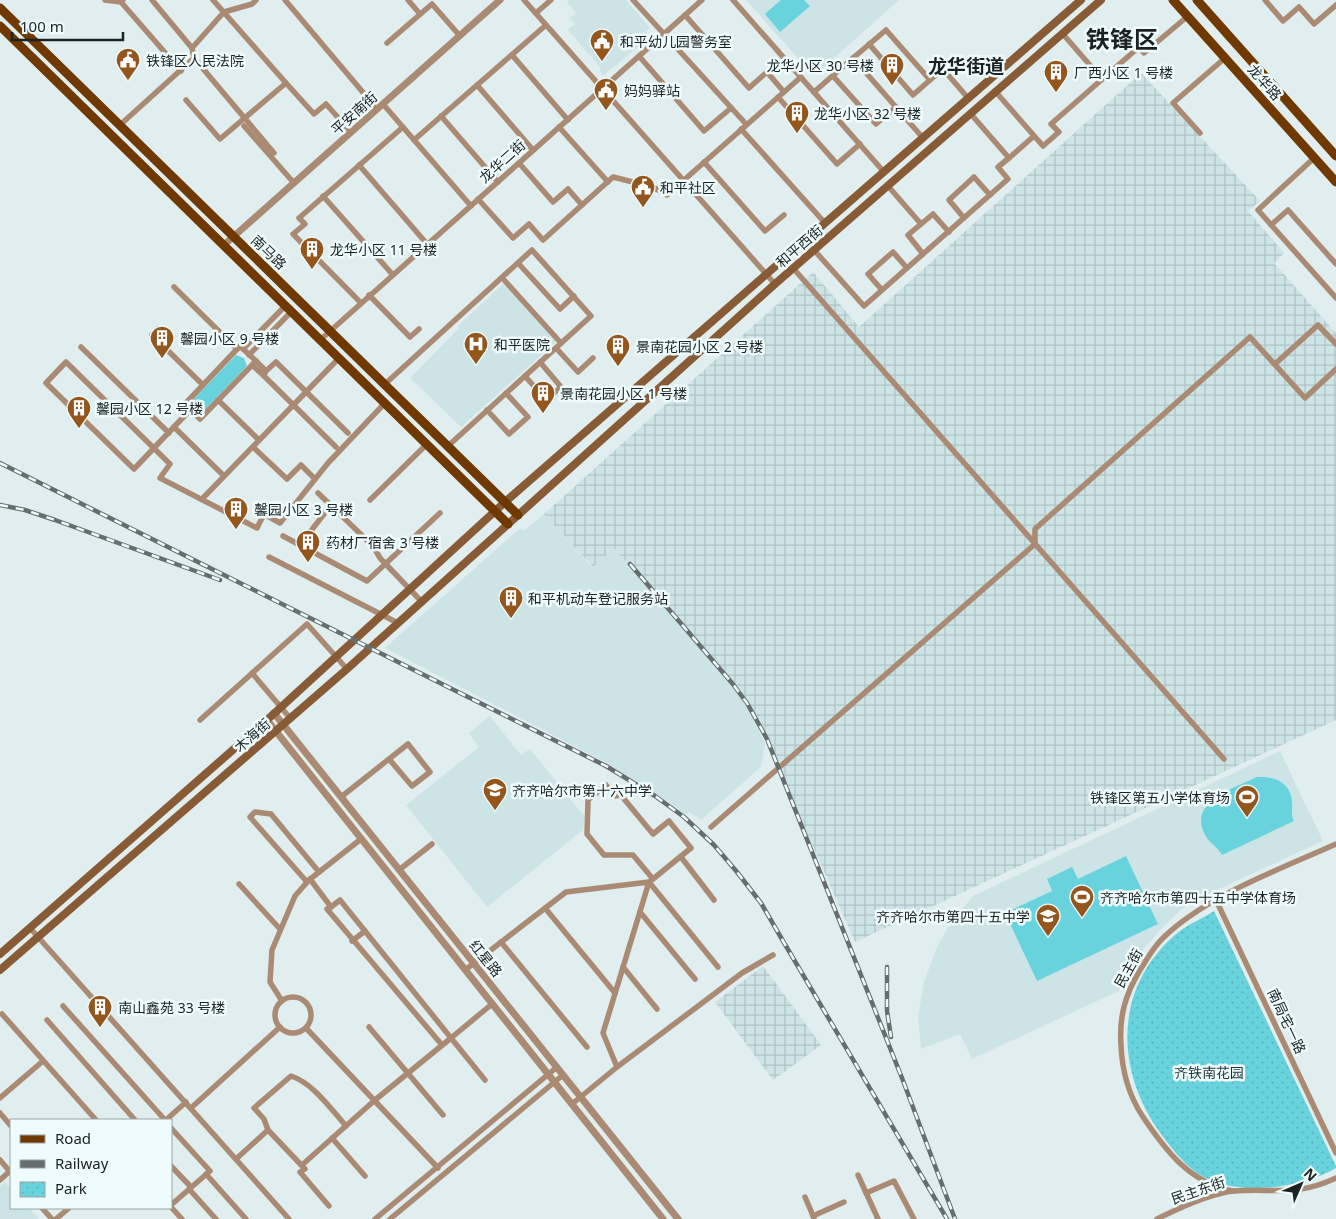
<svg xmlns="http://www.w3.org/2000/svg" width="1336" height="1219" viewBox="0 0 1336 1219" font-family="'Noto Sans','Noto Sans SC',sans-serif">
  <defs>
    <pattern id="industrial-grid" width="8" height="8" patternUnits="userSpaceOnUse" patternTransform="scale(1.25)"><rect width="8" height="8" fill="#cde4e6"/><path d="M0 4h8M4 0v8" fill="none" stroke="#afc3c5"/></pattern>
    <pattern id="park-dots" width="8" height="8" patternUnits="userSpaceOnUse" patternTransform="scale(1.25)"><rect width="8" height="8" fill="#69d3dd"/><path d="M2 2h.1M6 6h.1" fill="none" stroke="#5ab5bd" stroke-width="1.8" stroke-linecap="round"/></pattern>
  </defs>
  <rect width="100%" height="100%" fill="#e1eeef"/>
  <g fill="#cde4e6">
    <polygon points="569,0 626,0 650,28 646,31 651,36 604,75 601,74 600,67 568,30 575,24 570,18 576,13 567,2"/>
    <polygon points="746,0 899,0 814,76"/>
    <polygon points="503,284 557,341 461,427 410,378 459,328 458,326"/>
    <polygon points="544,514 592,567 614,548 738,687 765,744 761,767 701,820 689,812 686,815 667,801 601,760 385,648 519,529 525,530"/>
    <polygon points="490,716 521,755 530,749 585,817 583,830 487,907 406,805 479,747 469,733"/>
    <polygon points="1280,751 1323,841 1204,896 1182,909 1162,928 1141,952 1119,991 972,1059 960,1034 921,1049 918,1016 924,982 937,947 951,922 973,896"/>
    <polygon points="5,1182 11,1188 11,1208 29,1208 39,1219 0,1219 0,1186"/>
  </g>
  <g fill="url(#industrial-grid)">
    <polygon points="1141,73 1260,201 1248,211 1284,253 1274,263 1336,333 1336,720 855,942 766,740 738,687 614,548 593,567 544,514 813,272 859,327"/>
    <polygon points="763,966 821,1045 773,1080 715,1002"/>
  </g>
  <g fill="#69d3dd">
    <polygon points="781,0 804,0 810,6 780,32 765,14"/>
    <polygon points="236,355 244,358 247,366 202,413 194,410 191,402"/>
    <path d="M1257 777C1274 776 1291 782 1292 802 1293 809 1290 814 1294 821L1222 855C1218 847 1209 843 1205 835 1187 801 1235 788 1257 777Z"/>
    <polygon points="1126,856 1158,924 1037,981 1005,913 1052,891 1047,879 1072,867 1078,879"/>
  </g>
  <path fill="url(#park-dots)" d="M1214 911 1336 1166V1168C1300 1189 1234 1198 1197 1173 1183 1163 1171 1148 1161 1134 1115 1071 1113 989 1175 935 1186 925 1202 919 1214 911Z"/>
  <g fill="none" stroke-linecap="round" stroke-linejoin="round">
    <g stroke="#aa8a72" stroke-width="5.5">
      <polyline points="105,0 121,2"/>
      <polyline points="123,0 121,2 181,71"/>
      <polyline points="152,0 192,48"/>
      <polyline points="285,0 377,109"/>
      <polyline points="408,0 420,14"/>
      <polyline points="524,0 775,284"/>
      <polyline points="633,0 746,124"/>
      <polyline points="733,0 884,172"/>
      <polyline points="1265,0 1283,21 1299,7 1314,24 1336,5"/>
      <polyline points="536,13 551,0"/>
      <polyline points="685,15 749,88 767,72 784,92"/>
      <polyline points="1062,33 1102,79"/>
      <polyline points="387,43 432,4 460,36"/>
      <polyline points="869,44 913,95 930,80"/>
      <polyline points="512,55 568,120"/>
      <polyline points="639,56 704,131 731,108"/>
      <polyline points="194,58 192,48 224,12 252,4 256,0"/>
      <polyline points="853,58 886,30 930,80 943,69 968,98"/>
      <polyline points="833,76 876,124 896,107"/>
      <polyline points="286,83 314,114 326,104 351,132"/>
      <polyline points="477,85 533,150"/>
      <polyline points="995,91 1043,146 1059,132 1051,124 1139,47 1144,53 1188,16"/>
      <polyline points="814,92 853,58 923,138"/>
      <polyline points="778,97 837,164 860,144"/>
      <polyline points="186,100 220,139 286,83 213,0"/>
      <polyline points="383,104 471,206"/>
      <polyline points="441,116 498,182"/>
      <polyline points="120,125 194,58 274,153"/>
      <polyline points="244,126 294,183"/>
      <polyline points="559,127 608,182"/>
      <polyline points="741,129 825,223"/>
      <polyline points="1200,133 1173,103 1225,58"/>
      <polyline points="414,140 546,25"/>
      <polyline points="1009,158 1034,136"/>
      <polyline points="1314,158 1258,210 1336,298"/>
      <polyline points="704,162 765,231 784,215"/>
      <polyline points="519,163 553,202 568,189 582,205"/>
      <polyline points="359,165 427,244"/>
      <polyline points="888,186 921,224"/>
      <polyline points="323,196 393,275"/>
      <polyline points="478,199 513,238 529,224 543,240 613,177 653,187 667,195 801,77"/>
      <polyline points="964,218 949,200 974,177 990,195"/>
      <polyline points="1271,225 1288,210 1336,264"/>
      <polyline points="814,250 864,306 1008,179 998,167 1009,158 970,113"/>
      <polyline points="923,254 908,235 933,214 949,232"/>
      <polyline points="518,263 560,309 574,296"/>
      <polyline points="793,268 1224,759"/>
      <polyline points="505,281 561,343"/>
      <polyline points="174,287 237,349"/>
      <polyline points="882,290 868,274 893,252 907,268"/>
      <polyline points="369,295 410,337 419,329"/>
      <polyline points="361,303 293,234 305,224 299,218 403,127"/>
      <polyline points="158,329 152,335 203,385"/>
      <polyline points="319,341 702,0"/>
      <polygon points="240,346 256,361 200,419 185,404"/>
      <polyline points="81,347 169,433"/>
      <polyline points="556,348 578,372 593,358"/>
      <polyline points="243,349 285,306"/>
      <polyline points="249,355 291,312"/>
      <polyline points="256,361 266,371 276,362 348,433"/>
      <polyline points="1275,364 1318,325 1336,344"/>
      <polyline points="252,365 263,375 265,373"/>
      <polyline points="263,375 336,447"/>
      <polyline points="525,376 546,400 561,387 540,362"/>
      <polyline points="385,384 532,250 591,316 448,446"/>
      <polyline points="218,400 259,440"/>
      <path d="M191 409C172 429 153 449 134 469L46 383 66 362 170 464 160 478 257 528 264 514 280 523 328 463 385 403"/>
      <polyline points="487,410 509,434 528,417 506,393"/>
      <polyline points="174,427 224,476"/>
      <polyline points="253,447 287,479 301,465 315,479"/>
      <polyline points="318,493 373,546 380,558 421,601"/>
      <polyline points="202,499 339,358"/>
      <polyline points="370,500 427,444"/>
      <polyline points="283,536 367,581 440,513"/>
      <polyline points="300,545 331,505"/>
      <polyline points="269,557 398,623"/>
      <polyline points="252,673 290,718"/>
      <polyline points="200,720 307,624 347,669"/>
      <polyline points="341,797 408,744 430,772 412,786 389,759"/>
      <polyline points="711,827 1035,544 1035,529 1250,337 1305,398 1336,369"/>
      <polyline points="681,857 714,900"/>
      <polyline points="399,870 432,844"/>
      <polyline points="653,879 633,855 604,855 587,834 588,800 606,785 616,796 620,794 653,834 669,821 691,848 653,879 649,882 718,967"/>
      <polyline points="307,882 250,817 255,812 271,814 319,872"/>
      <polyline points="239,884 280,929"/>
      <polyline points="1216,900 1336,1153"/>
      <polyline points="331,907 327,909 442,1045"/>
      <polyline points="545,908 615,993"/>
      <polyline points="640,912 695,979"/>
      <polyline points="30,928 289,1219"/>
      <polyline points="352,941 365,931"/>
      <polyline points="501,942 587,1047"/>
      <polyline points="623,967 657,1009"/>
      <polyline points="465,970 566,892 649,882 603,1033 617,1067 572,1104"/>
      <circle cx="293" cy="1015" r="18"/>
      <polyline points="282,1001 270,982 272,950 295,896 309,880 361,839"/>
      <polyline points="63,1006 165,1120"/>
      <polyline points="2,1014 96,1120"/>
      <polyline points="47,1020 135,1120"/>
      <polyline points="369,1027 443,1115"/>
      <polyline points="306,1028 438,1168"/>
      <polyline points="617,1067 742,973 773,955"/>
      <polyline points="485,1080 451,1038 492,1004"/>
      <polyline points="0,1098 43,1061"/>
      <polyline points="191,1108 280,1027"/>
      <polyline points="0,1113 11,1126"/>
      <polyline points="166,1120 186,1102"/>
      <polyline points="171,1128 210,1171 171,1205"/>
      <polyline points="332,1138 365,1176"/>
      <polyline points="236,1159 268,1130"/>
      <polyline points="0,1160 11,1173"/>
      <polyline points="302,1165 375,1100 451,1038 340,900 331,907 310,879"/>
      <polyline points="171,1166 191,1187"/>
      <polyline points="206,1174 246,1219"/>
      <polyline points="858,1175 878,1219"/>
      <polyline points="0,1180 10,1171"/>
      <polyline points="189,1189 216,1219"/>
      <path d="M1233 1191C1190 1183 1166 1151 1143 1117 1129 1096 1122 1070 1121 1045 1119 1017 1125 995 1140 970 1147 959 1154 946 1164 937 1208 895 1281 869 1336 844"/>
      <polyline points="866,1193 894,1181 914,1219"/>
      <polyline points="805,1197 814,1218"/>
      <path d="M329 1206 300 1172 305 1169 268 1130 264 1119 254 1108 291 1076C313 1083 331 1109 346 1126"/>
      <polyline points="171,1207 182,1219"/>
      <polyline points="42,1208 52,1219"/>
      <polyline points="813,1216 844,1202"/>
      <polyline points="56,1219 69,1208"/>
      <polyline points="375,1219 557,1067"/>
      <polyline points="390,1219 563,1075"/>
      <path d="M1157 1219C1177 1209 1212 1193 1234 1191 1274 1188 1296 1197 1336 1178"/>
    </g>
    <g stroke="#aa8a72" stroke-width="7">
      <polyline points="224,245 500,0"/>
      <polyline points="274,713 678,1219"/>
      <polyline points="267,720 663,1219"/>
    </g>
    <g stroke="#885b37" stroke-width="8">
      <polyline points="0,954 267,720 505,502 1081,0"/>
      <polyline points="0,970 347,669 775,284 1101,0"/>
    </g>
    <g stroke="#6f3900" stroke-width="9">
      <polyline points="1173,0 1336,182"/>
      <polyline points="1197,0 1336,156"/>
      <polyline points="0,8 518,515"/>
      <polyline points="0,26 508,524"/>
    </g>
    <defs>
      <g id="rail">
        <polyline points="0,463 606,766 655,796 684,817 714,845 737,872 761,903 783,941 947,1219"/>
        <polyline points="0,505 25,510 55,520 220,580"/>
        <polyline points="630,564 732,683 747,703 767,739 902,1078 955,1219"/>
        <polyline points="887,967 887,1011 891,1037"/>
      </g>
    </defs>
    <use href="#rail" stroke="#656d6d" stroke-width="4.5"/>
    <use href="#rail" stroke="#effcfd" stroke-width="2.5" stroke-dasharray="8" stroke-linecap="butt"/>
  </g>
  <defs>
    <symbol id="civic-pin" viewBox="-11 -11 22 30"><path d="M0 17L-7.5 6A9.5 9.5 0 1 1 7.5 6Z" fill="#95561d" stroke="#effcfd"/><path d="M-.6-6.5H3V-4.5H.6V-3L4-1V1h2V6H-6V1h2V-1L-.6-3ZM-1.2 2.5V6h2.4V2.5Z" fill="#fff"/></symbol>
    <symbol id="building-pin" viewBox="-11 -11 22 30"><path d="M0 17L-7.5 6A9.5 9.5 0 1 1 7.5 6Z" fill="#95561d" stroke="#effcfd"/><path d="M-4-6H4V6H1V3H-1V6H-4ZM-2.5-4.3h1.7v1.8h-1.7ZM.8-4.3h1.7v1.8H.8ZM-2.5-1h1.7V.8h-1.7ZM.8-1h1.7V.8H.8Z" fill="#fff"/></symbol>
    <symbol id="hospital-pin" viewBox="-11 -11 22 30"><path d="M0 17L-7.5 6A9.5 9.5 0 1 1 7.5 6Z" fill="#95561d" stroke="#effcfd"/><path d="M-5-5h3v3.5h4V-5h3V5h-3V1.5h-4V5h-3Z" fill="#fff"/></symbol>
    <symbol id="school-pin" viewBox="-11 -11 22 30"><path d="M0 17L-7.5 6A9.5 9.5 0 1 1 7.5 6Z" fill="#95561d" stroke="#effcfd"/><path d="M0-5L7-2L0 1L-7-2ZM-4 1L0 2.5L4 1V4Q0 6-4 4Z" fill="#fff"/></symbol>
    <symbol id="stadium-pin" viewBox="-11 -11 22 30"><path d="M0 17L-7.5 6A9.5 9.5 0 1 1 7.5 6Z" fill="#95561d" stroke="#effcfd"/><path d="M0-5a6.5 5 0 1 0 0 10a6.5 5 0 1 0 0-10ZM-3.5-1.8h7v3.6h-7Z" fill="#fff"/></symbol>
  </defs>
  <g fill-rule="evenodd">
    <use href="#civic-pin" x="588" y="27" width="28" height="38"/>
    <use href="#civic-pin" x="114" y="46" width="28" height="38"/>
    <use href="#building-pin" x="878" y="51" width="28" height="38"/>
    <use href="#building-pin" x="1042" y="58" width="28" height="38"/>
    <use href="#civic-pin" x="592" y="76" width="28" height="38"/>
    <use href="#building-pin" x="783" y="99" width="28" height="38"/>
    <use href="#civic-pin" x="629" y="173" width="28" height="38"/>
    <use href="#building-pin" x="298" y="235" width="28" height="38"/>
    <use href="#building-pin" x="148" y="324" width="28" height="38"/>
    <use href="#hospital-pin" x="462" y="330" width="28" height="38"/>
    <use href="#building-pin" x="604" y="332" width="28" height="38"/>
    <use href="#building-pin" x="529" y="379" width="28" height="38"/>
    <use href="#building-pin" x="65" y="394" width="28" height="38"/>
    <use href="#building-pin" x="222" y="495" width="28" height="38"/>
    <use href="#building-pin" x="294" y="528" width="28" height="38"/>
    <use href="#building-pin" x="497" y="584" width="28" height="38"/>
    <use href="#school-pin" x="481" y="776" width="28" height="38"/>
    <use href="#stadium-pin" x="1233" y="783" width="28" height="38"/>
    <use href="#stadium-pin" x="1068" y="883" width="28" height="38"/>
    <use href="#school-pin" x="1034" y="902" width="28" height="38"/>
    <use href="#building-pin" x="86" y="993" width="28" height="38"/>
  </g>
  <g text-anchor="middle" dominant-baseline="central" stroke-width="5" stroke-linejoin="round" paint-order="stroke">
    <g font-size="14" fill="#1c2121" stroke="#effcfd" text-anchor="start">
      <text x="620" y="41">和平幼儿园警务室</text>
      <text x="146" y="60">铁锋区人民法院</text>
      <text x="874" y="65" text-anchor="end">龙华小区 30 号楼</text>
      <text x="1074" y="72">厂西小区 1 号楼</text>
      <text x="624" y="90">妈妈驿站</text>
      <text x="814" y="113">龙华小区 32 号楼</text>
      <text x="660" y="187">和平社区</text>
      <text x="330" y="249">龙华小区 11 号楼</text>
      <text x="180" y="338">馨园小区 9 号楼</text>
      <text x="494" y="344">和平医院</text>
      <text x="636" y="346">景南花园小区 2 号楼</text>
      <text x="560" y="393">景南花园小区 1 号楼</text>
      <text x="96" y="408">馨园小区 12 号楼</text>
      <text x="254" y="509">馨园小区 3 号楼</text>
      <text x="326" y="542">药材厂宿舍 3 号楼</text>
      <text x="528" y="598">和平机动车登记服务站</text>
      <text x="512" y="790">齐齐哈尔市第十六中学</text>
      <text x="1230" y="797" text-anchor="end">铁锋区第五小学体育场</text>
      <text x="1100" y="897">齐齐哈尔市第四十五中学体育场</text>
      <text x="1030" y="916" text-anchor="end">齐齐哈尔市第四十五中学</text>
      <text x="118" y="1007">南山鑫苑 33 号楼</text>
    </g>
    <g font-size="14" fill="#1c2121" stroke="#effcfd">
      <text transform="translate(1265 82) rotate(48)">龙华路</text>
      <text transform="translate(354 113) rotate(-42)">平安南街</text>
      <text transform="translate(502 161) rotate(-42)">龙华二街</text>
      <text transform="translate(799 246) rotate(-41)">和平西街</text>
      <text transform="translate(269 252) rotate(44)">南马路</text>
      <text transform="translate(252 735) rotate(-41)">木海街</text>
      <text transform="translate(486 958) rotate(51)">红星路</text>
      <text transform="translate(1128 968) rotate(-61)">民主街</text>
      <text transform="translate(1287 1021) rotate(65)">南局宅一路</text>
      <text transform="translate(1198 1190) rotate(-19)">民主东街</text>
    </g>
    <g font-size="14" fill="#1f3639" stroke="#effcfd">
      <text x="1209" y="1072">齐铁南花园</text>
    </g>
    <g font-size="19" font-weight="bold" fill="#1c2121" stroke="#effcfd">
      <text x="966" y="66">龙华街道</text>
    </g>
    <g font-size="24" font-weight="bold" fill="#1c2121" stroke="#effcfd">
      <text x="1122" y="38">铁锋区</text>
    </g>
  </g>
  <rect x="10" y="1119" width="162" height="90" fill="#effcfd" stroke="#9ba4a5"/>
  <rect x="20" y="1135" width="25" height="8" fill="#6f3900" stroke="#9ba4a5"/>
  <text x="55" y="1144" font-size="15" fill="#1c2121">Road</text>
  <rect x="20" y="1160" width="25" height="8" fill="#656d6d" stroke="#9ba4a5"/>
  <text x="55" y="1169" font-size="15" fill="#1c2121">Railway</text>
  <rect x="20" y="1182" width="25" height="15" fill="url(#park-dots)" stroke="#9ba4a5"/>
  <text x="55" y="1194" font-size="15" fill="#1c2121">Park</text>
  <g transform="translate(1301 1184) rotate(45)" stroke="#effcfd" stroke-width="4" paint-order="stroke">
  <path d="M0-4L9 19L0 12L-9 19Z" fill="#1c2121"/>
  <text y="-8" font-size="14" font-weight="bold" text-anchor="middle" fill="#1c2121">N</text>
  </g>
  <path d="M12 32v8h111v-8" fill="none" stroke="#1c2121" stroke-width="2.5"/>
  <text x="20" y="32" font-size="15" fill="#1c2121" stroke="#effcfd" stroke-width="4" paint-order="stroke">100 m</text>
</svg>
